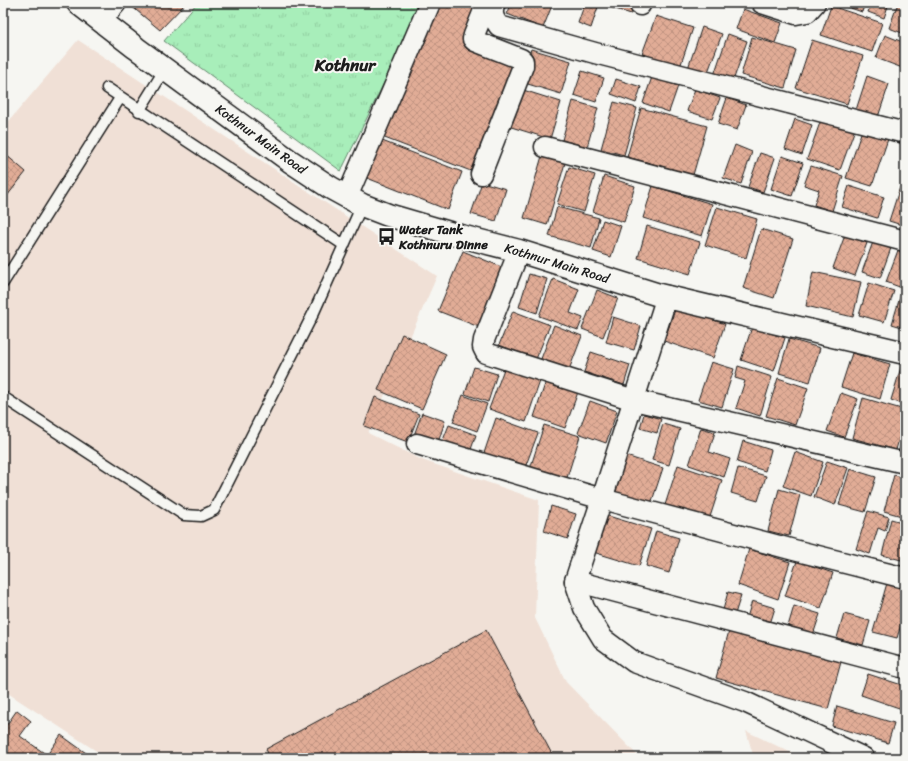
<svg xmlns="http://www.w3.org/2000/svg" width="908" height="761" viewBox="0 0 908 761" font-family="Sriracha,sans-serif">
  <defs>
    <pattern id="grass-tufts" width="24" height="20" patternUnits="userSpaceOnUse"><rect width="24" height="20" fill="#a8eeba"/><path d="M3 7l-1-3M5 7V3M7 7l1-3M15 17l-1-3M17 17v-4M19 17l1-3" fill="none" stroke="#90cc9f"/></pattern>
    <pattern id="building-cross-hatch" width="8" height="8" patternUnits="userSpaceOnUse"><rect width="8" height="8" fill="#e1ac96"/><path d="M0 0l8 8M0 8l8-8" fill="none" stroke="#c09381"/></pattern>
  </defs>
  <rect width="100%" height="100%" fill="#f6f6f2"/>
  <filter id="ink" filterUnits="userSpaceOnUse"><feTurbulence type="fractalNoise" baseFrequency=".025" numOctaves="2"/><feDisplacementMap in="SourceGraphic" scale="8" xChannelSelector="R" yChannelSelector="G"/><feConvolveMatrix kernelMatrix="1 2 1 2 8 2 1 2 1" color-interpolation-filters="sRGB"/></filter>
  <g filter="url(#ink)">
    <g fill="#f0e0d6">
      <polygon points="78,40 437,276 368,433 422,460 539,500 535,618 566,682 640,758 107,758 3,690 3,128"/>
      <polygon points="746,731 802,758 754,758"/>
    </g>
    <polygon fill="url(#grass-tufts)" stroke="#62856b" points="197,3 423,3 341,171 164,41"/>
    <g fill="url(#building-cross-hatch)" stroke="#1c1c1c">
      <polygon points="132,3 186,3 160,30 130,5"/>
      <polygon points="434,3 484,3 466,48 517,68 476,173 382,137"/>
      <polygon points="512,3 553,3 543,28 507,14"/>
      <polygon points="585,3 598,7 591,28 578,23"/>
      <polygon points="603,3 635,3 631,14 603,5"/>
      <polygon points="836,3 865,3 862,12"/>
      <polygon points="871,3 889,3 884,18 868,12"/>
      <polygon points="898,3 905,3 905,34 889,28"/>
      <polygon points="831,6 882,23 872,52 821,35"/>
      <polygon points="743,9 782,23 775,43 736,29"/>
      <polygon points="656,16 693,28 680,67 642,54"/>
      <polygon points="702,27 722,34 705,80 686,74"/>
      <polygon points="728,34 747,41 733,81 714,75"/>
      <polygon points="885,35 905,43 905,69 876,58"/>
      <polygon points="752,37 796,50 785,88 741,75"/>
      <polygon points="812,40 863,56 847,104 796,88"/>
      <polygon points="531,49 571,61 561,94 521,82"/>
      <polygon points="582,71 604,78 596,102 574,95"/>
      <polygon points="867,76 889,84 878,117 856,110"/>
      <polygon points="652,77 678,86 669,112 643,103"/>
      <polygon points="616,79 641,87 636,103 611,94"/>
      <polygon points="520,89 561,102 550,139 508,126"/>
      <polygon points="695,89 720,98 712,119 687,111"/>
      <polygon points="905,97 905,116 899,114"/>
      <polygon points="727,98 746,105 737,130 718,124"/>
      <polygon points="573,101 598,108 587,147 562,140"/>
      <polygon points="614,102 637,108 624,155 601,149"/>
      <polygon points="641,108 707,126 693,175 627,157"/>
      <polygon points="822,117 855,129 840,170 807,159"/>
      <polygon points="795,119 812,125 802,155 785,149"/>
      <polygon points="862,130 888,139 872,186 846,178"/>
      <polygon points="377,139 462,172 448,210 362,176"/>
      <polygon points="735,145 752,152 741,184 723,178"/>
      <polygon points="760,153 775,158 763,192 748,187"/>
      <polygon points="5,154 26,172 7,196 3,193 3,156"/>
      <polygon points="542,156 565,163 547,225 524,218"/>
      <polygon points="782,156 803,163 792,196 771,189"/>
      <polygon points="811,166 843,176 832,211 814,205 819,190 804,185"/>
      <polygon points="569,167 595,175 584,212 557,204"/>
      <polygon points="905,170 905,184 901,183"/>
      <polygon points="604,176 635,186 624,222 593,212"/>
      <polygon points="482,182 506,189 496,221 471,214"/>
      <polygon points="653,186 712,204 702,236 643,218"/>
      <polygon points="849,186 884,197 877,218 842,207"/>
      <polygon points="900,187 905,188 905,226 889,221"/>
      <polygon points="557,207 599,218 591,248 549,236"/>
      <polygon points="717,207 757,219 746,258 705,245"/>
      <polygon points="603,220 621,226 611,257 593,251"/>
      <polygon points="647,226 700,242 690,274 638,258"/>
      <polygon points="761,229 793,239 774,298 743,288"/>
      <polygon points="845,235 867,243 855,276 833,268"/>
      <polygon points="873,242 891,248 880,278 862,272"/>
      <polygon points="900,245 905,247 905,289 886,282"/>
      <polygon points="463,251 504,268 479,327 438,311"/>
      <polygon points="813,272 861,282 853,317 806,306"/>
      <polygon points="529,274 547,279 537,313 519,307"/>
      <polygon points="553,279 579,289 570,313 583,318 578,330 539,316"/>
      <polygon points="869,283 894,291 884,322 859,315"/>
      <polygon points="597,290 618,298 603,337 582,329"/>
      <polygon points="902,290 905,291 905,328 892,324"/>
      <polygon points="676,307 725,324 713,358 664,341"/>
      <polygon points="513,311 550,325 536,359 499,345"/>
      <polygon points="613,317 641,326 634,350 606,342"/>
      <polygon points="554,325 582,336 567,375 539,364"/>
      <polygon points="752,327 785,338 774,371 741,360"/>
      <polygon points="402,334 446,354 422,409 378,390"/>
      <polygon points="789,339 820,348 810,382 779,373"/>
      <polygon points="591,352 630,365 624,385 584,372"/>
      <polygon points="852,353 890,364 880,399 841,387"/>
      <polygon points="711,362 734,369 722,407 698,400"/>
      <polygon points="902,364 905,365 905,405 891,400"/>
      <polygon points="738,366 772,377 760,416 736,408 745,381 735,378"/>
      <polygon points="474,367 497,374 488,402 465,394"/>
      <polygon points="504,369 540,381 526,422 489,409"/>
      <polygon points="778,378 808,388 795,425 766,416"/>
      <polygon points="546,381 578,392 565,428 534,417"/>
      <polygon points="841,393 858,399 844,437 827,431"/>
      <polygon points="463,395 487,404 477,431 453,422"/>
      <polygon points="375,397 419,414 408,442 364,426"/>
      <polygon points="863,398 905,410 905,417 896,450 852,438"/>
      <polygon points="590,401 617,411 606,443 578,433"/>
      <polygon points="422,413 445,421 437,446 413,438"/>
      <polygon points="644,414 661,419 657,433 640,428"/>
      <polygon points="496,418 538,433 523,473 482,459"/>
      <polygon points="663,424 680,429 669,465 652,460"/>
      <polygon points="449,425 476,435 469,455 441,445"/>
      <polygon points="544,425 580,436 565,484 529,472"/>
      <polygon points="701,428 715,432 709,452 730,459 724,477 689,465"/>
      <polygon points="905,430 905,452 899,450"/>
      <polygon points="743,441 771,450 765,471 737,462"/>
      <polygon points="795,452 823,462 811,496 783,486"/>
      <polygon points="626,456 663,468 651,504 615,493"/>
      <polygon points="827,461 848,468 835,505 814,497"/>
      <polygon points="678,465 722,480 709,520 665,505"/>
      <polygon points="738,468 766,476 758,501 731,493"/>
      <polygon points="850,469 876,477 865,512 839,505"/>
      <polygon points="894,475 905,478 905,517 884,511"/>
      <polygon points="779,489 800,495 789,536 768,531"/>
      <polygon points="551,506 576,514 568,539 544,531"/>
      <polygon points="868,511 889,517 885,531 878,528 870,554 856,549"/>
      <polygon points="605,515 651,529 639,566 593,552"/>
      <polygon points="891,519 905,523 905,561 882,555"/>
      <polygon points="656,531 679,538 669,573 646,566"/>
      <polygon points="749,549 790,562 778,599 738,585"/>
      <polygon points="797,561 833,573 821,608 785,596"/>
      <polygon points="887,583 905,588 905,611 897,638 873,632"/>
      <polygon points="728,592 741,595 735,614 723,610"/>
      <polygon points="752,601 775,608 769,627 746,621"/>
      <polygon points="794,606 820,614 811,641 786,633"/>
      <polygon points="844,614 870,621 863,645 837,638"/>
      <polygon points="486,630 554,758 270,758 266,749"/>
      <polygon points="729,631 841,662 828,709 716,678"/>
      <polygon points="868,674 905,686 905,710 861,695"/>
      <polygon points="837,706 894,723 888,743 832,726"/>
      <polygon points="17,710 31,721 20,736 47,755 61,735 93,758 3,758 3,724 6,726"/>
    </g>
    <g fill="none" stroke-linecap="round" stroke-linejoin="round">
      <defs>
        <g id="lane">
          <polyline points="107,88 344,245"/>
          <polyline points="139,111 165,69"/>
          <polyline points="3,283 120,98"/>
          <polyline points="3,397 184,515 201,516 214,510 314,312 362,205"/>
        </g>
        <g id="street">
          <path d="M495 3C491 13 493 18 499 26L595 53 905 133"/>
          <polyline points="762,3 796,14 807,12 815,3"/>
          <polyline points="640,5 641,3"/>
          <polyline points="101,21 116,3"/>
          <polyline points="545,147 905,241"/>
          <polyline points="481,174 523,66 523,61 521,59 475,41 473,39 474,35 487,3"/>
          <polyline points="347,197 430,3"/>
          <polyline points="519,251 484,340 483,347 486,353 634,400 905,463"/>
          <polyline points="667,296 602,499 575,581 584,608 603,639 634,662 745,702 864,758"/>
          <polyline points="417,444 602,499 794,550 905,578"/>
          <polyline points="575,581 905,668"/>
        </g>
        <polyline id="secondary" points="78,3 136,48 290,161 331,188 362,205 388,215 453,234 519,251 659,295 905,353"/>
      </defs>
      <use href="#lane" stroke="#1c1c1c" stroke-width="13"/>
      <use href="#street" stroke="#1c1c1c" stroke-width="23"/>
      <use href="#secondary" stroke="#1c1c1c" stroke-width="25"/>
      <use href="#lane" stroke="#f6f6f2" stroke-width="10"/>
      <use href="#street" stroke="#f6f6f2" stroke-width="20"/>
      <use href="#secondary" stroke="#f6f6f2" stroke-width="22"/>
    </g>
  </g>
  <defs>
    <symbol id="bus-bare" viewBox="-9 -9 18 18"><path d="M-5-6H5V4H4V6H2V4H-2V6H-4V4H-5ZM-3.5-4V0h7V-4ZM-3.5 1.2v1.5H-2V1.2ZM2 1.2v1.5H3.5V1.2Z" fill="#1c1c1c" stroke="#f6f6f2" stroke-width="2.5" paint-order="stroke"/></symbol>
  </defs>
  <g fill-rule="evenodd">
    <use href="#bus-bare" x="374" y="224" width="25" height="25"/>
  </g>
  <g text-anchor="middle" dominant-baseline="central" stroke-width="4" stroke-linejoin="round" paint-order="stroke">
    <g font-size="13" fill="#1c1c1c" stroke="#f6f6f2">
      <text transform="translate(261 139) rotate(36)">Kothnur Main Road</text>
      <text transform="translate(557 263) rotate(17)">Kothnur Main Road</text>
    </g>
    <g font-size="13" font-weight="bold" fill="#1c1c1c" stroke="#f6f6f2" text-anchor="start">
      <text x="399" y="229">Water Tank<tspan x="399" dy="15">Kothnuru Dinne</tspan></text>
    </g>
    <g font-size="17" font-weight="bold" fill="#1c1c1c" stroke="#f6f6f2">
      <text x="345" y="65">Kothnur</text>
    </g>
  </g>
  <rect width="908" height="761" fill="none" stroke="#f6f6f2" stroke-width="16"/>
  <rect x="8" y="8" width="892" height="745" fill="none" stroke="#1c1c1c" stroke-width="1.5" filter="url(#ink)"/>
</svg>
